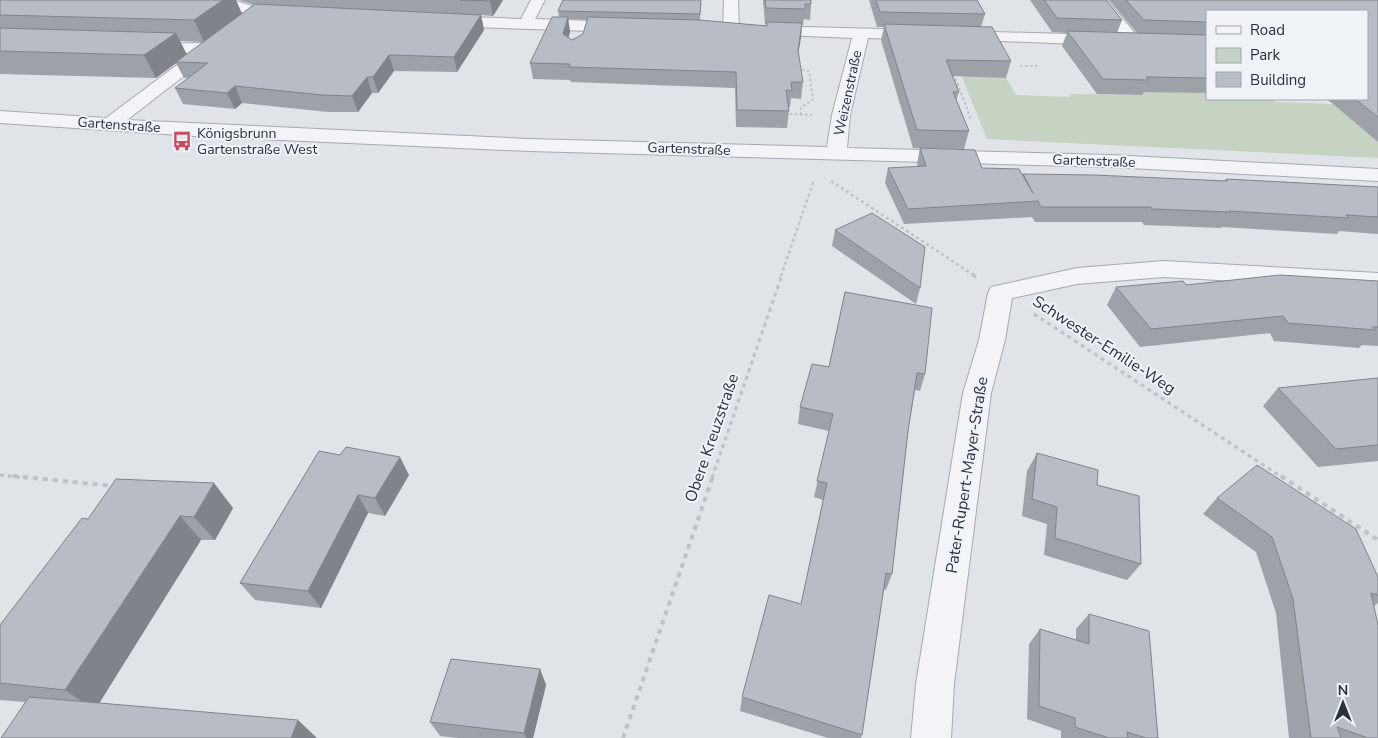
<svg xmlns="http://www.w3.org/2000/svg" width="1378" height="738" viewBox="0 0 1378 738" font-family="'Nunito Sans',sans-serif">
  <rect width="100%" height="100%" fill="#e0e3e8"/>
  <polygon fill="#c6d2c2" points="961,75 1004,75 1016,95 1071,97 1070,94 1141,95 1140,92 1207,92 1207,99 1272,99 1275,102 1333,104 1378,142 1378,158 987,139"/>
  <g fill="none" stroke-linecap="round" stroke-linejoin="round">
    <defs>
      <g id="minor">
        <path d="M211 0H233L258 8 284 9 291 13C280 27 228 8 213 3Z"/>
        <polygon points="531,0 545,0 535,19 622,22 630,27 622,32 445,26 437,21 445,16 521,19"/>
        <polygon points="724,0 738,0 739,30 736,33 726,33 723,30"/>
        <polygon points="1092,0 1107,0 1139,38 1141,41 1139,44 1127,44"/>
        <polygon points="765,26 919,30 927,35 919,40 868,38 850,115 847,148 1110,155 1378,169 1378,181 1110,167 529,151 195,136 0,123 0,111 106,118 193,53 146,52 140,50 138,47 140,44 210,43 218,48 215,52 127,120 529,139 827,147 832,115 852,38 760,34 757,31 760,28"/>
        <polygon points="959,31 1101,35 1109,40 1101,45 953,39 951,36 953,33"/>
        <polygon points="1164,261 1378,273 1378,289 1164,277 1077,284 1012,298 1005,340 991,393 954,684 951,738 911,738 916,684 963,393 979,340 988,293 991,287 1077,268"/>
      </g>
    </defs>
    <use href="#minor" stroke="#a5aab2" stroke-width="2"/>
    <g stroke="#bec1c7" stroke-width="2" stroke-dasharray="2.5 2.5" stroke-linecap="butt">
      <polyline points="1020,66 1039,66"/>
      <polyline points="797,69 809,71 813,99 801,108 801,115"/>
      <polyline points="954,74 971,120"/>
      <polyline points="790,114 812,115"/>
    </g>
    <g stroke="#bec1c7" stroke-width="2.5" stroke-dasharray="3 3" stroke-linecap="butt">
      <polyline points="831,181 975,276"/>
      <polyline points="781,276 814,180"/>
    </g>
    <g stroke="#bec1c7" stroke-width="3" stroke-dasharray="4 4" stroke-linecap="butt">
      <polyline points="973,275 976,277"/>
      <polyline points="1034,314 1283,478"/>
      <polyline points="0,475 26,478"/>
      <polyline points="712,478 782,275"/>
    </g>
    <g stroke="#bec1c7" stroke-width="4" stroke-dasharray="5 5" stroke-linecap="butt">
      <polyline points="13,476 114,486"/>
      <polyline points="1281,476 1378,540"/>
      <polyline points="623,738 713,476"/>
    </g>
    <use href="#minor" fill="#f3f4f7" fill-rule="evenodd"/>
  </g>
  <g fill="#9da2a9" fill-rule="evenodd">
    <path d="M0 0H236L242 14 254 5 239 0H503L493 16 481 15 484 30 457 72 394 71 378 93H372L358 112H328L242 103 235 109 183 104 175 88 188 78H184L176 63 156 78 0 74ZM180 41 203 42 187 55Z"/>
    <path d="M563 0H701L700 20 766 26V24H765L763 0H811V4L810 20 804 19 803 25H802L798 53 803 82 801 99 791 98 790 107H788L789 111 787 128 736 127 735 88 571 82 570 80 533 79 530 63 559 17 558 11ZM568 19 587 20 583 34 572 40 568 38 570 32Z"/>
    <polygon points="869,0 977,0 985,14 981,27 1011,61 1006,78 953,76 959,92 956,101 969,131 964,149 913,148 881,40 884,27 877,27"/>
    <polygon points="1030,0 1106,0 1122,20 1117,33 1137,33 1109,0 1378,0 1378,142 1327,99 1367,99 1207,11 1207,93 1144,92 1142,95 1097,94 1062,46 1067,33 1052,32"/>
    <polygon points="920,148 982,168 1023,175 1224,181 1226,179 1378,187 1378,234 1339,231 1337,234 1222,227 1221,228 1144,225 1142,222 1035,222 1032,217 904,224 885,183 888,168 918,167 917,164"/>
    <polygon points="835,230 920,288 916,304 832,246"/>
    <polygon points="1378,281 1378,346 1362,345 1359,348 1274,341 1270,333 1140,347 1107,305 1116,287"/>
    <polygon points="845,292 925,374 920,391 915,390 908,431 892,574 886,590 884,589 862,735 861,738 828,738 740,711 742,697 801,604 823,500 814,497 829,431 798,424 800,407 829,367"/>
    <polygon points="1378,378 1378,461 1318,467 1263,406 1278,388"/>
    <polygon points="319,451 409,475 385,516 368,513 321,608 255,600 240,583"/>
    <polygon points="1037,453 1097,485 1141,564 1127,580 1044,555 1047,524 1022,516 1027,471"/>
    <polygon points="1217,498 1378,577 1378,603 1374,606 1378,738 1289,738 1276,613 1256,552 1203,514"/>
    <polygon points="233,508 215,540 201,540 99,703 25,702 0,700 0,625 88,519"/>
    <polygon points="1089,614 1158,738 1061,738 1061,731 1027,719 1029,644 1040,629 1076,640 1076,629"/>
    <polygon points="540,669 546,685 533,738 458,738 440,736 430,722"/>
  </g>
  <g fill="#80848a">
    <polygon points="223,0 236,0 242,14 204,42 194,20"/>
    <polygon points="491,0 503,0 493,16 490,1"/>
    <polygon points="481,15 484,30 457,72 454,57"/>
    <polygon points="568,17 570,32 565,50 563,34"/>
    <polygon points="802,23 801,38 796,66 798,50"/>
    <polygon points="176,33 187,55 156,78 144,55"/>
    <polygon points="389,55 394,71 378,93 373,77"/>
    <polygon points="367,77 372,93 358,112 352,96"/>
    <polygon points="235,86 242,103 235,109 227,93"/>
    <polygon points="400,457 409,475 385,516 375,498"/>
    <polygon points="214,483 233,508 215,540 194,517"/>
    <polygon points="358,495 368,513 321,608 308,591"/>
    <polygon points="180,516 201,540 95,710 65,690"/>
    <polygon points="540,669 546,685 533,738 526,738 524,733"/>
    <polygon points="298,720 317,738 291,738"/>
  </g>
  <g fill="#b7bcc5" stroke="#80848a">
    <polygon points="0,0 223,0 194,20 0,15"/>
    <polygon points="460,0 491,0 490,1"/>
    <polygon points="563,0 701,0 700,14 558,11"/>
    <polygon points="765,0 811,0 811,4 805,4 805,9 766,8"/>
    <polygon points="876,0 977,0 985,14 880,12"/>
    <polygon points="1044,0 1106,0 1122,20 1057,18"/>
    <polygon points="1126,0 1378,0 1378,117 1355,99 1367,99 1367,11 1207,11 1207,22 1144,20"/>
    <polygon points="255,4 481,15 454,57 389,55 373,77 367,77 352,96 322,95 235,86 227,93 175,88 208,63 176,62"/>
    <polygon points="552,17 568,17 563,34 572,40 583,34 588,17 699,20 767,26 766,22 802,23 798,50 803,82 791,82 792,91 786,90 789,111 737,110 736,72 569,67 570,64 530,63"/>
    <polygon points="884,24 992,27 1011,61 946,60 959,92 953,92 969,131 917,130"/>
    <polygon points="0,28 176,33 144,55 0,51"/>
    <polygon points="1067,31 1207,35 1207,78 1146,77 1149,80 1103,79"/>
    <polygon points="920,148 975,150 982,168 1019,169 1033,193 1023,174 1094,175 1227,181 1226,179 1378,187 1378,217 1346,215 1349,218 1229,211 1230,212 1152,209 1151,207 1041,207 1038,201 908,209 888,168 926,166"/>
    <polygon points="872,213 925,247 920,288 835,230"/>
    <polygon points="1280,275 1378,281 1378,327 1373,327 1375,330 1288,323 1283,316 1151,329 1116,287 1183,281 1186,285"/>
    <polygon points="845,292 932,308 925,374 917,373 908,431 892,574 886,573 862,735 742,697 769,595 801,604 827,483 817,481 833,414 800,407 812,364 829,367"/>
    <polygon points="1378,378 1378,445 1336,449 1278,388"/>
    <polygon points="346,447 400,457 375,498 358,495 308,591 240,583 319,451 340,455"/>
    <polygon points="1037,453 1098,470 1097,485 1139,496 1141,564 1055,538 1057,507 1032,499"/>
    <polygon points="1257,465 1356,529 1378,577 1378,595 1371,593 1378,625 1378,738 1368,738 1337,727 1341,738 1311,738 1293,599 1272,537 1217,498"/>
    <polygon points="116,479 214,483 194,517 180,516 65,690 0,683 0,625 82,518 88,519"/>
    <polygon points="1089,614 1149,631 1158,738 1146,738 1127,732 1128,738 1109,738 1075,727 1075,718 1039,706 1040,629 1089,644"/>
    <polygon points="451,659 540,669 524,733 430,722"/>
    <polygon points="29,697 298,720 291,738 1,738"/>
  </g>
  <defs>
    <symbol id="bus-bare" viewBox="-9 -9 18 18"><path d="M-5-6H5V4H4V6H2V4H-2V6H-4V4H-5ZM-3.5-4V0h7V-4ZM-3.5 1.2v1.5H-2V1.2ZM2 1.2v1.5H3.5V1.2Z" fill="#c74b5d" stroke="#eff2f6" stroke-width="2.5" paint-order="stroke"/></symbol>
  </defs>
  <g fill-rule="evenodd">
    <use href="#bus-bare" x="168" y="127" width="28" height="28"/>
  </g>
  <g text-anchor="middle" dominant-baseline="central" stroke-width="4" stroke-linejoin="round" paint-order="stroke">
    <g font-size="14" fill="#29313f" stroke="#eff2f6">
      <text transform="translate(848 93) rotate(-78)">Weizenstraße</text>
      <text transform="translate(119 125) rotate(4)">Gartenstraße</text>
      <text transform="translate(689 149) rotate(2)">Gartenstraße</text>
      <text transform="translate(1094 161) rotate(2)">Gartenstraße</text>
    </g>
    <g font-size="14" fill="#29313f" stroke="#eff2f6" text-anchor="start">
      <text x="197" y="133">Königsbrunn<tspan x="197" dy="16">Gartenstraße West</tspan></text>
    </g>
    <g font-size="16" fill="#29313f" stroke="#eff2f6">
      <text transform="translate(1104 345) rotate(33)">Schwester-Emilie-Weg</text>
      <text transform="translate(712 438) rotate(-71)">Obere Kreuzstraße</text>
      <text transform="translate(967 475) rotate(-81)">Pater-Rupert-Mayer-Straße</text>
    </g>
  </g>
  <rect x="1206" y="10" width="162" height="90" fill="#eff2f6" stroke="#a0a5ad"/>
  <rect x="1216" y="26" width="25" height="8" fill="#f3f4f7" stroke="#a0a5ad"/>
  <text x="1250" y="35" font-size="15" fill="#29313f">Road</text>
  <rect x="1216" y="48" width="25" height="15" fill="#c6d2c2" stroke="#a0a5ad"/>
  <text x="1250" y="60" font-size="15" fill="#29313f">Park</text>
  <rect x="1216" y="72" width="25" height="15" fill="#b7bcc5" stroke="#a0a5ad"/>
  <text x="1250" y="85" font-size="15" fill="#29313f">Building</text>
  <g transform="translate(1343 703)" stroke="#eff2f6" stroke-width="4" paint-order="stroke">
  <path d="M0-4L9 19L0 12L-9 19Z" fill="#29313f"/>
  <text y="-8" font-size="14" font-weight="bold" text-anchor="middle" fill="#29313f">N</text>
  </g>
</svg>
